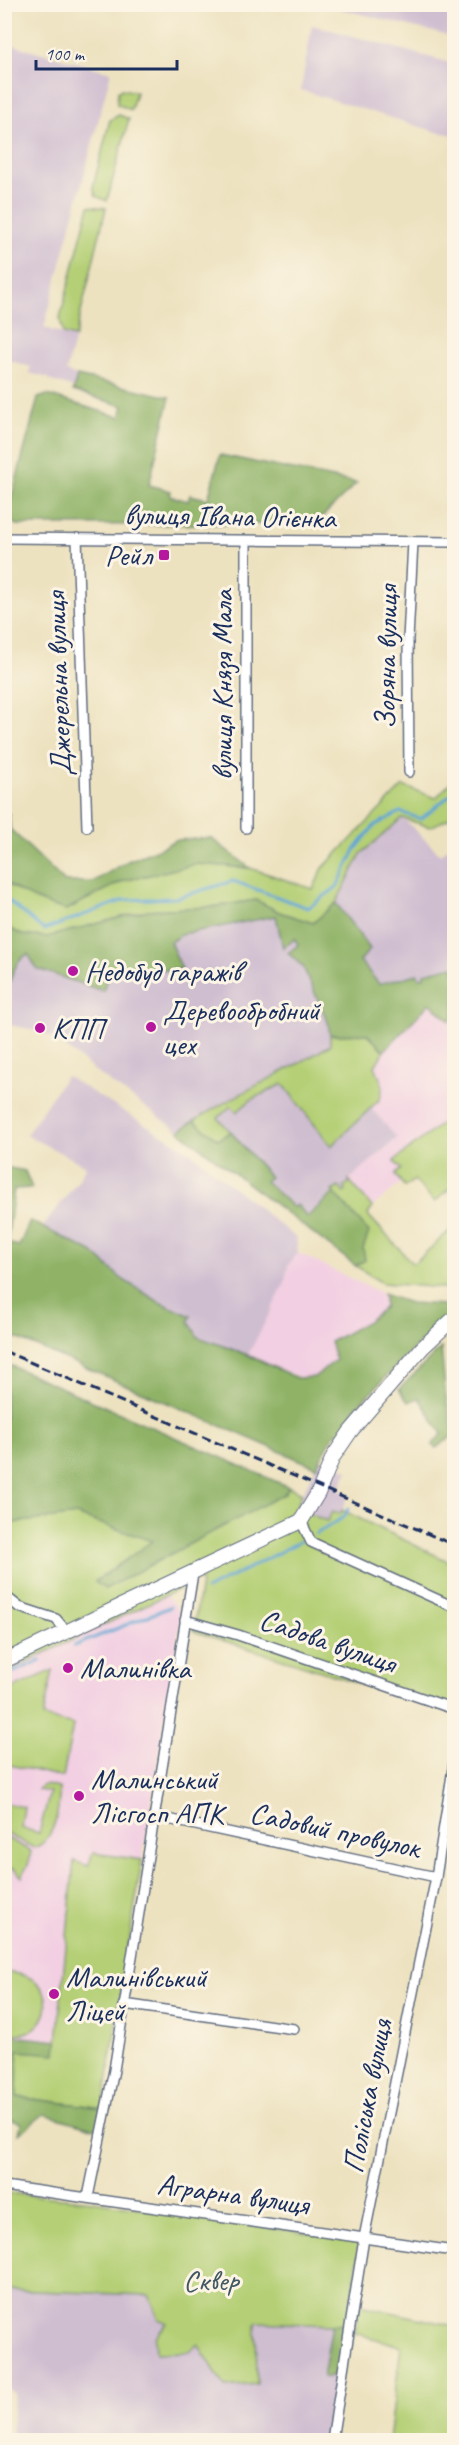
<svg xmlns="http://www.w3.org/2000/svg" width="459" height="2445" viewBox="0 0 459 2445" font-family="Caveat,sans-serif">
  <rect width="100%" height="100%" fill="#fcf5e5"/>
  <filter id="ink" filterUnits="userSpaceOnUse"><feTurbulence type="fractalNoise" baseFrequency=".0167" numOctaves="2"/><feDisplacementMap in="SourceGraphic" scale="12" xChannelSelector="R" yChannelSelector="G"/><feConvolveMatrix kernelMatrix="1 2 1 2 8 2 1 2 1" color-interpolation-filters="sRGB"/></filter>
  <filter id="wash" filterUnits="userSpaceOnUse"><feTurbulence type="fractalNoise" baseFrequency=".008" numOctaves="4" result="noise"/><feDisplacementMap in="SourceGraphic" scale="24" xChannelSelector="R" yChannelSelector="G"/><feGaussianBlur stdDeviation="1.35" result="paint"/><feColorMatrix in="noise" values="0 0 0 0 0 0 0 0 0 0 0 0 0 0 0 0 0 1.4 0 .05"/><feComposite in="paint" operator="in"/></filter>
  <g filter="url(#wash)">
    <rect width="100%" height="100%" fill="#ede2c0"/>
    <g fill="#f2cfe2">
      <polygon points="430,1003 454,1026 454,1114 394,1161 401,1169 395,1175 401,1183 372,1207 349,1180 397,1138 370,1107 380,1099 381,1078 375,1066 384,1051"/>
      <polygon points="298,1253 383,1294 385,1307 368,1321 330,1342 337,1360 314,1377 301,1378 248,1355 284,1285 288,1265"/>
      <polygon points="166,1596 175,1605 181,1615 142,1860 93,1853 89,1866 74,1861 57,2041 5,2035 5,2033 27,2033 41,2023 45,2014 24,1975 5,1972 5,1867 14,1869 22,1876 31,1852 5,1837 4,1672"/>
    </g>
    <g fill="#cfbdd0">
      <polygon points="325,5 454,5 454,37"/>
      <polygon points="312,25 454,64 454,135 437,132 301,90"/>
      <polygon points="5,43 111,72 44,328 75,337 66,372 77,376 74,388 49,380 49,378 29,373 31,367 5,359"/>
      <polygon points="403,818 440,854 454,844 454,966 424,973 424,977 418,978 417,974 379,984 360,961 370,949 336,903 361,854"/>
      <polygon points="277,916 283,948 295,938 298,945 288,953 303,966 328,1022 330,1045 307,1060 241,1093 179,1131 104,1078 54,1038 35,1030 5,1024 5,997 14,970 22,957 28,953 37,970 109,973 181,969 170,942 183,934"/>
      <polygon points="66,1076 190,1152 296,1238 298,1253 288,1265 284,1285 248,1355 198,1337 189,1321 191,1316 159,1302 122,1279 92,1252 43,1227 78,1181 86,1166 26,1135"/>
      <polygon points="283,1084 331,1145 370,1107 397,1138 349,1180 347,1191 344,1194 338,1187 308,1217 297,1205 294,1207 265,1180 270,1177 218,1118 231,1106 237,1112 252,1099"/>
      <polygon points="320,1459 348,1470 339,1490 349,1494 340,1515 327,1521 295,1508"/>
      <polygon points="5,2290 149,2295 159,2319 257,2384 256,2322 332,2325 323,2376 339,2377 326,2440 11,2440 14,2393 5,2388"/>
    </g>
    <g fill="#b4cf74" stroke="#687f69" stroke-width="1.5">
      <polygon points="122,89 136,92 131,110 117,104 118,91"/>
      <polygon points="119,115 129,119 107,201 96,196 93,187 110,120"/>
      <polygon points="89,206 106,208 75,337 63,334 60,318"/>
      <path d="M454 779V816L430 827 402 818 361 854 336 903 313 923 279 912 256 900 211 907 148 910 47 937 22 935 5 926 4 882C24 895 43 904 66 910L123 881 197 864 250 868 313 889 323 868 403 786 436 798Z"/>
      <path d="M367 1034 384 1051 375 1066 383 1086 380 1099 331 1146 283 1084 252 1099 237 1112 231 1106 218 1118 231 1132 218 1139 194 1121C238 1092 286 1073 330 1045V1035Z"/>
      <polygon points="454,1114 454,1194 449,1189 435,1202 414,1180 405,1187 395,1175 401,1169 394,1161"/>
      <polygon points="349,1180 372,1207 368,1215 413,1264 454,1227 454,1289 382,1283 356,1266 365,1260 348,1208 332,1191 339,1187 344,1193 346,1191 344,1187 349,1183"/>
      <polygon points="289,1487 302,1493 296,1508 327,1521 332,1512 340,1514 342,1510 454,1564 454,1713 193,1631 202,1578 5,1672 4,1524 76,1515 153,1541 95,1581 284,1494"/>
      <polygon points="53,1670 43,1717 73,1725 63,1777 5,1764 5,1692"/>
      <path d="M45 1785 59 1788C60 1807 55 1841 34 1848L5 1833V1803L24 1807 21 1828 39 1833 50 1792 38 1790 41 1786Z"/>
      <polygon points="5,1837 31,1851 29,1862 22,1877 14,1869 5,1867"/>
      <polygon points="93,1853 142,1860 103,2108 17,2097 17,2050 56,2053 74,1861 88,1866"/>
      <path d="M5 1972C14 1973 24 1974 32 1979 53 1991 51 2023 28 2032 21 2035 12 2034 5 2033Z"/>
      <polygon points="5,2193 85,2200 361,2241 348,2322 332,2325 256,2322 257,2384 225,2387 198,2344 189,2352 156,2353 155,2338 167,2323 159,2319 149,2295 5,2290"/>
      <polygon points="359,2305 454,2326 454,2440 389,2440 401,2346 355,2333"/>
    </g>
    <g fill="#8fb266" stroke="#557062" stroke-width="1.5">
      <polygon points="77,376 170,397 149,485 171,491 170,496 188,501 190,495 208,499 220,455 357,483 315,524 16,525 11,521 8,511 38,398 47,395 120,417 123,406 73,391"/>
      <path d="M5 813 9 814 10 829 65 882H93L128 861 163 847 175 840 211 838 250 868 197 864 123 881 66 910C43 904 24 895 5 882Z"/>
      <path d="M256 900 279 912 313 923 336 903 370 949 360 961 379 984 418 974 419 978 424 977V973L454 966V1015L450 1021 430 1003 384 1051 367 1034 330 1035 328 1022 303 967 288 953 298 945 295 939 283 948 276 916 183 934 170 942 182 969 109 973 103 991 37 969 28 954C13 962 10 982 5 997V926L22 935 47 937 148 910 211 907Z"/>
      <polygon points="194,1121 218,1139 231,1132 270,1177 265,1181 293,1207 297,1205 307,1217 334,1193 369,1232 363,1249 365,1260 356,1266 179,1131"/>
      <polygon points="5,1167 25,1171 32,1188 14,1189 7,1243 19,1246 30,1221 92,1252 122,1279 159,1302 191,1316 189,1321 198,1337 248,1355 297,1378 314,1377 336,1360 330,1342 368,1321 385,1307 383,1294 410,1303 446,1305 447,1316 355,1408 343,1435 335,1433 316,1467 5,1333"/>
      <polygon points="441,1348 446,1398 454,1435 436,1448 432,1445 442,1434 419,1398 408,1402 399,1389"/>
      <polygon points="5,1363 289,1487 284,1494 105,1589 95,1582 152,1541 76,1515 5,1524"/>
      <polygon points="5,2035 57,2041 56,2054 18,2051 17,2097 103,2108 99,2130 44,2114 19,2134 21,2123 5,2118"/>
      <polygon points="348,2322 339,2377 323,2377 332,2325"/>
    </g>
    <g fill="none" stroke-linecap="round" stroke-linejoin="round">
      <g stroke="#5da4d4" stroke-width="3">
        <polyline points="4,897 44,930 124,900 176,898 233,881 308,908 337,887 355,850 374,826 400,812 421,819 454,792"/>
        <polyline points="316,1534 344,1517 348,1509"/>
        <polyline points="206,1590 301,1541"/>
        <polyline points="74,1646 170,1607"/>
        <polyline points="4,1676 40,1661"/>
      </g>
    </g>
  </g>
  <g filter="url(#ink)">
    <g fill="none" stroke-linecap="round" stroke-linejoin="round">
      <defs>
        <g id="street">
          <polyline points="4,538 454,542"/>
          <polyline points="77,538 87,827"/>
          <polyline points="409,772 408,639 413,542"/>
          <polyline points="246,828 246,541"/>
          <polyline points="301,1521 311,1542 454,1607"/>
          <polyline points="4,1595 19,1607 56,1619 67,1632"/>
          <polyline points="185,1620 238,1635 454,1709"/>
          <polyline points="154,1816 436,1877"/>
          <polyline points="124,2004 294,2029"/>
          <polyline points="4,2186 454,2251"/>
          <polyline points="88,2197 114,2070 193,1573"/>
          <polyline points="332,2440 364,2238 436,1877 454,1762"/>
        </g>
        <polyline id="secondary" points="4,1661 301,1521 318,1493 333,1457 350,1432 422,1348 454,1318"/>
      </defs>
      <use href="#street" stroke="#646e80" stroke-width="12"/>
      <use href="#secondary" stroke="#646e80" stroke-width="16"/>
      <use href="#street" stroke="#fff" stroke-width="9"/>
      <use href="#secondary" stroke="#fff" stroke-width="14"/>
      <polyline stroke="#1b2f5e" stroke-width="3" stroke-dasharray="9 4.5" stroke-linecap="butt" points="4,1351 454,1545"/>
    </g>
  </g>
  <g fill="#b5179e" stroke="#fcf5e5" stroke-width="2">
    <rect x="158" y="549" width="12" height="12" rx="3"/>
    <circle cx="73" cy="971" r="6"/>
    <circle cx="151" cy="1027" r="6"/>
    <circle cx="40" cy="1028" r="6"/>
    <circle cx="68" cy="1668" r="6"/>
    <circle cx="79" cy="1796" r="6"/>
    <circle cx="54" cy="1994" r="6"/>
  </g>
  <g text-anchor="middle" dominant-baseline="central" stroke-width="6" stroke-linejoin="round" paint-order="stroke">
    <g font-size="30" fill="#1b2f5e" stroke="#fcf5e5">
      <text transform="translate(230 516) rotate(1)">вулиця Івана Огієнка</text>
      <text transform="translate(386 657) rotate(-89)">Зоряна вулиця</text>
      <text transform="translate(58 684) rotate(-92)">Джерельна вулиця</text>
      <text transform="translate(222 685) rotate(-90)">вулиця Князя Мала</text>
      <text transform="translate(328 1641) rotate(19)">Садова вулиця</text>
      <text transform="translate(335 1830) rotate(12)">Садовий провулок</text>
      <text transform="translate(367 2096) rotate(-79)">Поліська вулиця</text>
      <text transform="translate(233 2194) rotate(8)">Аграрна вулиця</text>
    </g>
    <g font-size="30" fill="#1b2f5e" stroke="#fcf5e5" text-anchor="start">
      <text x="152" y="555" text-anchor="end">Рейл</text>
      <text x="85" y="971">Недобуд гаражів</text>
      <text x="163" y="1010">Деревообробний<tspan x="163" dy="34">цех</tspan></text>
      <text x="52" y="1028">КПП</text>
      <text x="80" y="1668">Малинівка</text>
      <text x="91" y="1779">Малинський<tspan x="91" dy="34">Лісгосп АПК</tspan></text>
      <text x="66" y="1977">Малинівський<tspan x="66" dy="34">Ліцей</tspan></text>
    </g>
    <g font-size="30" fill="#415764" stroke="#fcf5e5">
      <text x="211" y="2280">Сквер</text>
    </g>
  </g>
  <rect width="459" height="2445" fill="none" stroke="#fcf5e5" stroke-width="24"/>
  <path d="M36 60v9h141v-9" fill="none" stroke="#1b2f5e" stroke-width="3"/>
  <text x="45" y="60" font-size="18" fill="#1b2f5e" stroke="#fcf5e5" stroke-width="4.5" paint-order="stroke">100 m</text>
</svg>
